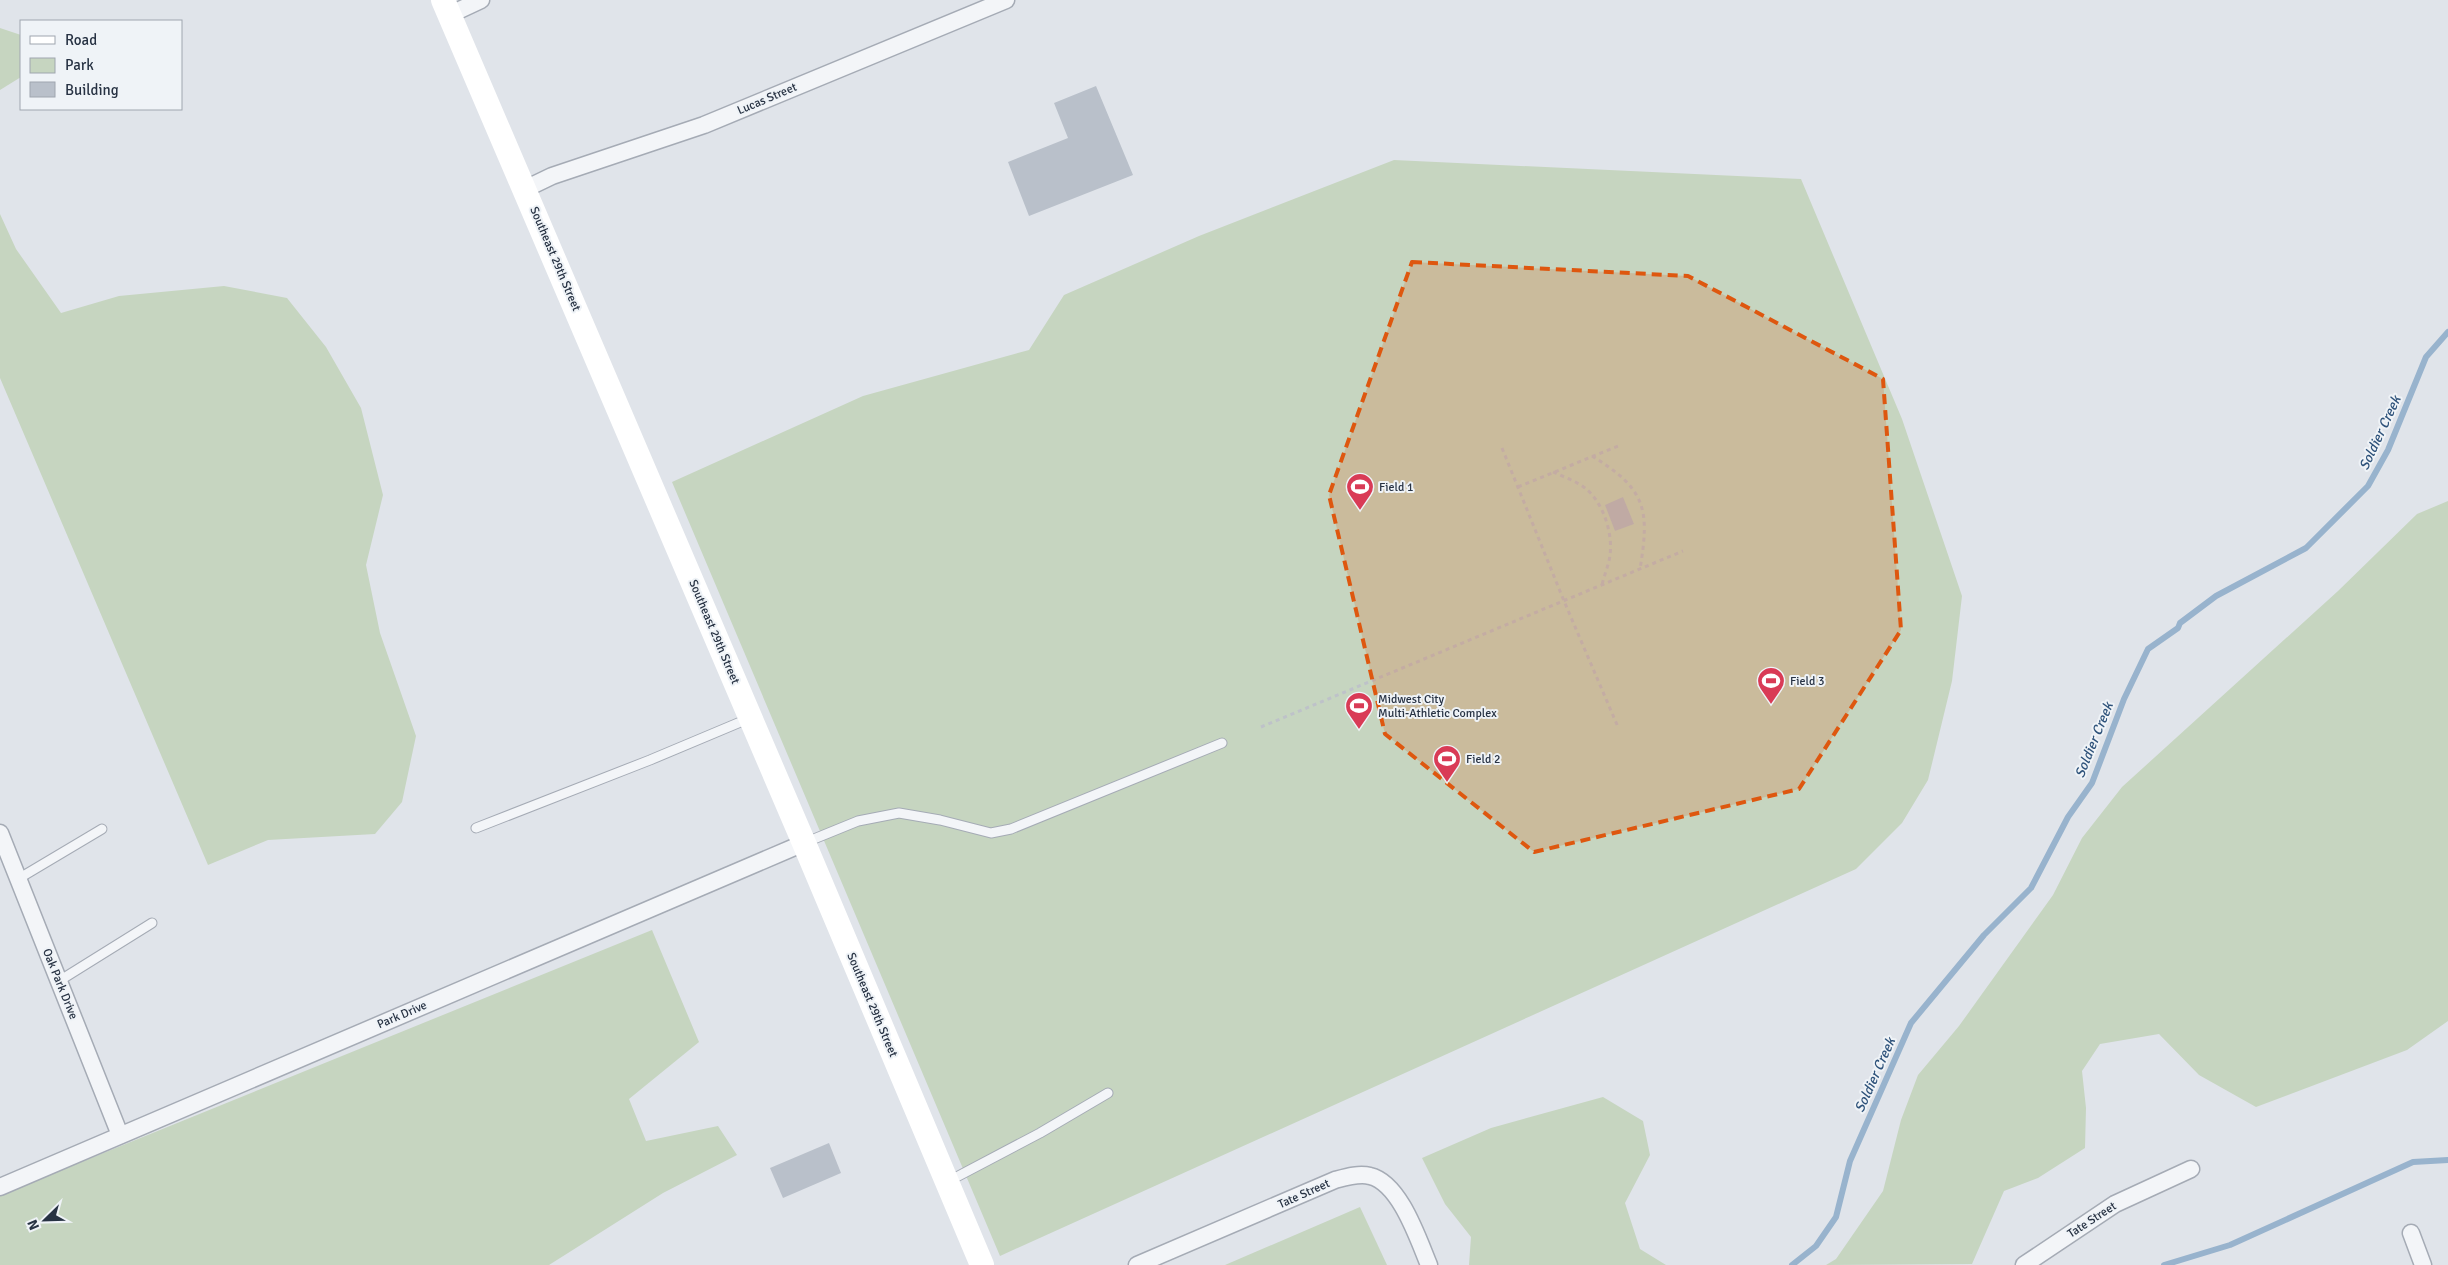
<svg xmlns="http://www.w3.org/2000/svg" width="2448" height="1265" viewBox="0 0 2448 1265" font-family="Signika,sans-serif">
  <rect width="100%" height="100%" fill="#e0e4ea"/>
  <g fill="#c6d5c0">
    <polygon points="0,28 21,35 21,77 0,90"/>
    <polygon points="1394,160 1801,179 1902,419 1962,596 1952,681 1928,780 1902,823 1856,869 1000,1256 672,482 863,396 1029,350 1064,295 1199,236"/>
    <polygon points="0,214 16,249 61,313 119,296 224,286 287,298 326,347 361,408 383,495 366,565 380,633 416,736 402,802 375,834 268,840 208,865 0,378"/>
    <polygon points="2448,501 2448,1021 2407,1050 2256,1107 2199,1075 2159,1034 2100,1044 2082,1071 2086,1108 2085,1148 2038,1178 2004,1191 1972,1264 1826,1265 1836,1259 1883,1191 1901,1120 1918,1075 1959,1026 2053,895 2082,838 2122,787 2338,591 2417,514"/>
    <polygon points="652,930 699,1042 629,1099 646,1141 718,1126 737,1155 663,1193 549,1265 0,1265 0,1195"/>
    <polygon points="1603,1097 1643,1121 1650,1155 1625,1203 1640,1249 1666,1265 1469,1265 1471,1237 1445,1204 1422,1158 1491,1128"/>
    <polygon points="1360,1207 1387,1265 1225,1265"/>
  </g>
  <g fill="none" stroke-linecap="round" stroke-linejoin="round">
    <g stroke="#98b3cd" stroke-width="6">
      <polyline points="1792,1265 1816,1246 1836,1217 1850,1161 1911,1023 1984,935 2031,888 2068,817 2092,783 2124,699 2148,649 2178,628 2180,623 2216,596 2306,548 2368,486 2388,450 2426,357 2448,332"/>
      <polyline points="2164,1265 2230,1245 2413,1162 2448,1160"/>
    </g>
  </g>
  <g fill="#b9c0ca">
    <polygon points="1096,86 1133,175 1029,216 1008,162 1068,138 1054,103"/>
    <polygon points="1623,497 1634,524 1615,531 1605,505"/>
    <polygon points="829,1143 841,1173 783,1198 770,1168"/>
  </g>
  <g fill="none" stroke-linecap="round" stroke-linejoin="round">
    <defs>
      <g id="lane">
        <polyline points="476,828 650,760 750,718"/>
        <polyline points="804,843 858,821 899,813 940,820 991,833 1011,829 1222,743"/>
        <polyline points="18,879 102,829"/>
        <polyline points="59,981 152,923"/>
        <polyline points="947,1182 1040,1133 1108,1093"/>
      </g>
      <g id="street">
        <polyline points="449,15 481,0"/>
        <polyline points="525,189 552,176 704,125 1006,0"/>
        <polyline points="0,833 120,1135"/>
        <polyline points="0,1187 804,843"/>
        <polyline points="2411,1233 2423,1265"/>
        <path d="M1137 1265 1335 1180C1346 1177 1359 1173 1370 1176 1400 1183 1418 1239 1429 1265"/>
        <polyline points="2024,1265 2115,1204 2191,1169"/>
      </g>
    </defs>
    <use href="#lane" stroke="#a5abb5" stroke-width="11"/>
    <use href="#street" stroke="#a5abb5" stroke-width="19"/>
    <g stroke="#bec2c9" stroke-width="3" stroke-dasharray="4 4" stroke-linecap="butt">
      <polyline points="1502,448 1564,601 1618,727"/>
      <path d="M1592 456C1646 489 1650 509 1640 569"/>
      <path d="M1553 472C1564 477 1576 481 1585 488 1603 502 1613 533 1610 555 1609 565 1604 575 1602 585"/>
      <polyline points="1518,487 1618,446"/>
      <polyline points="1261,727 1683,551"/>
    </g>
    <use href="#lane" stroke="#f3f5f8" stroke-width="9"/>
    <use href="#street" stroke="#f3f5f8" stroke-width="16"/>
    <polyline stroke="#fff" stroke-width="24" points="443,0 804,843 982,1265"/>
  </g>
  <path fill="#de570f" fill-opacity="0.2" stroke="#de570f" stroke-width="4" stroke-dasharray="10 6" stroke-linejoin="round" d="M1412 262 1688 276 1883 379 1901 630 1799 789 1534 852 1385 734 1329 495Z"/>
  <defs>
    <symbol id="stadium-pin" viewBox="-11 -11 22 30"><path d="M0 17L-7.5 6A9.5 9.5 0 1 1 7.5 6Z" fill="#d93b56" stroke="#eff3f7"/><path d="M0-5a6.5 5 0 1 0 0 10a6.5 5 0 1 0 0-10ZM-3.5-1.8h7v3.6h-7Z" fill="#fff"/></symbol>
  </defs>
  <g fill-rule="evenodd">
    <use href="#stadium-pin" x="1344" y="471" width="32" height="43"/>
    <use href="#stadium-pin" x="1755" y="665" width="32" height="43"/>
    <use href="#stadium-pin" x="1343" y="690" width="32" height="43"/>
    <use href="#stadium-pin" x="1431" y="743" width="32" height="43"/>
  </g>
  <g text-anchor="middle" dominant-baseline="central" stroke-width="4" stroke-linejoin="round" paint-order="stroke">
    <g font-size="12" fill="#273243" stroke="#eff3f7">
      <text transform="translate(767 99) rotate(-23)">Lucas Street</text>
      <text transform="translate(555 259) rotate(67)">Southeast 29th Street</text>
      <text transform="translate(714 632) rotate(67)">Southeast 29th Street</text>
      <text transform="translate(60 984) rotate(68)">Oak Park Drive</text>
      <text transform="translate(872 1005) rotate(67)">Southeast 29th Street</text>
      <text transform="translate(402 1015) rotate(-23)">Park Drive</text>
      <text transform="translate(1304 1194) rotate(-24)">Tate Street</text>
      <text transform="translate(2092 1220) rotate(-33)">Tate Street</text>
    </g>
    <g font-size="12" fill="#273243" stroke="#eff3f7" text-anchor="start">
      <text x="1379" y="487">Field 1</text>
      <text x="1790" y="681">Field 3</text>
      <text x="1378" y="699">Midwest City<tspan x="1378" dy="14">Multi-Athletic Complex</tspan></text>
      <text x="1466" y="759">Field 2</text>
    </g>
    <g font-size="14" font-style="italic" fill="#2e527a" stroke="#eff3f7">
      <text transform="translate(2380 433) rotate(-65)">Soldier Creek</text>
      <text transform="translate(2094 740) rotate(-68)">Soldier Creek</text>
      <text transform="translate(1875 1075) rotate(-66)">Soldier Creek</text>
    </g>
  </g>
  <rect x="20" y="20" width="162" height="90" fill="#eff3f7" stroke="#9fa6af"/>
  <rect x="30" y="36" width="25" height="8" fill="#ffffff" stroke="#9fa6af"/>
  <text x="65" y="45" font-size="15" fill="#273243">Road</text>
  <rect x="30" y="58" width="25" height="15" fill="#c6d5c0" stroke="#9fa6af"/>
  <text x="65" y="70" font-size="15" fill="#273243">Park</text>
  <rect x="30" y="82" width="25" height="15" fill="#b9c0ca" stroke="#9fa6af"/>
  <text x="65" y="95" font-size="15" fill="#273243">Building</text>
  <g transform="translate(45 1220) rotate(247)" stroke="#eff3f7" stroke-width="4" paint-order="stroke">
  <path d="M0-4L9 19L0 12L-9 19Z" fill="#273243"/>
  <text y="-8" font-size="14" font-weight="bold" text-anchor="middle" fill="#273243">N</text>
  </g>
</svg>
